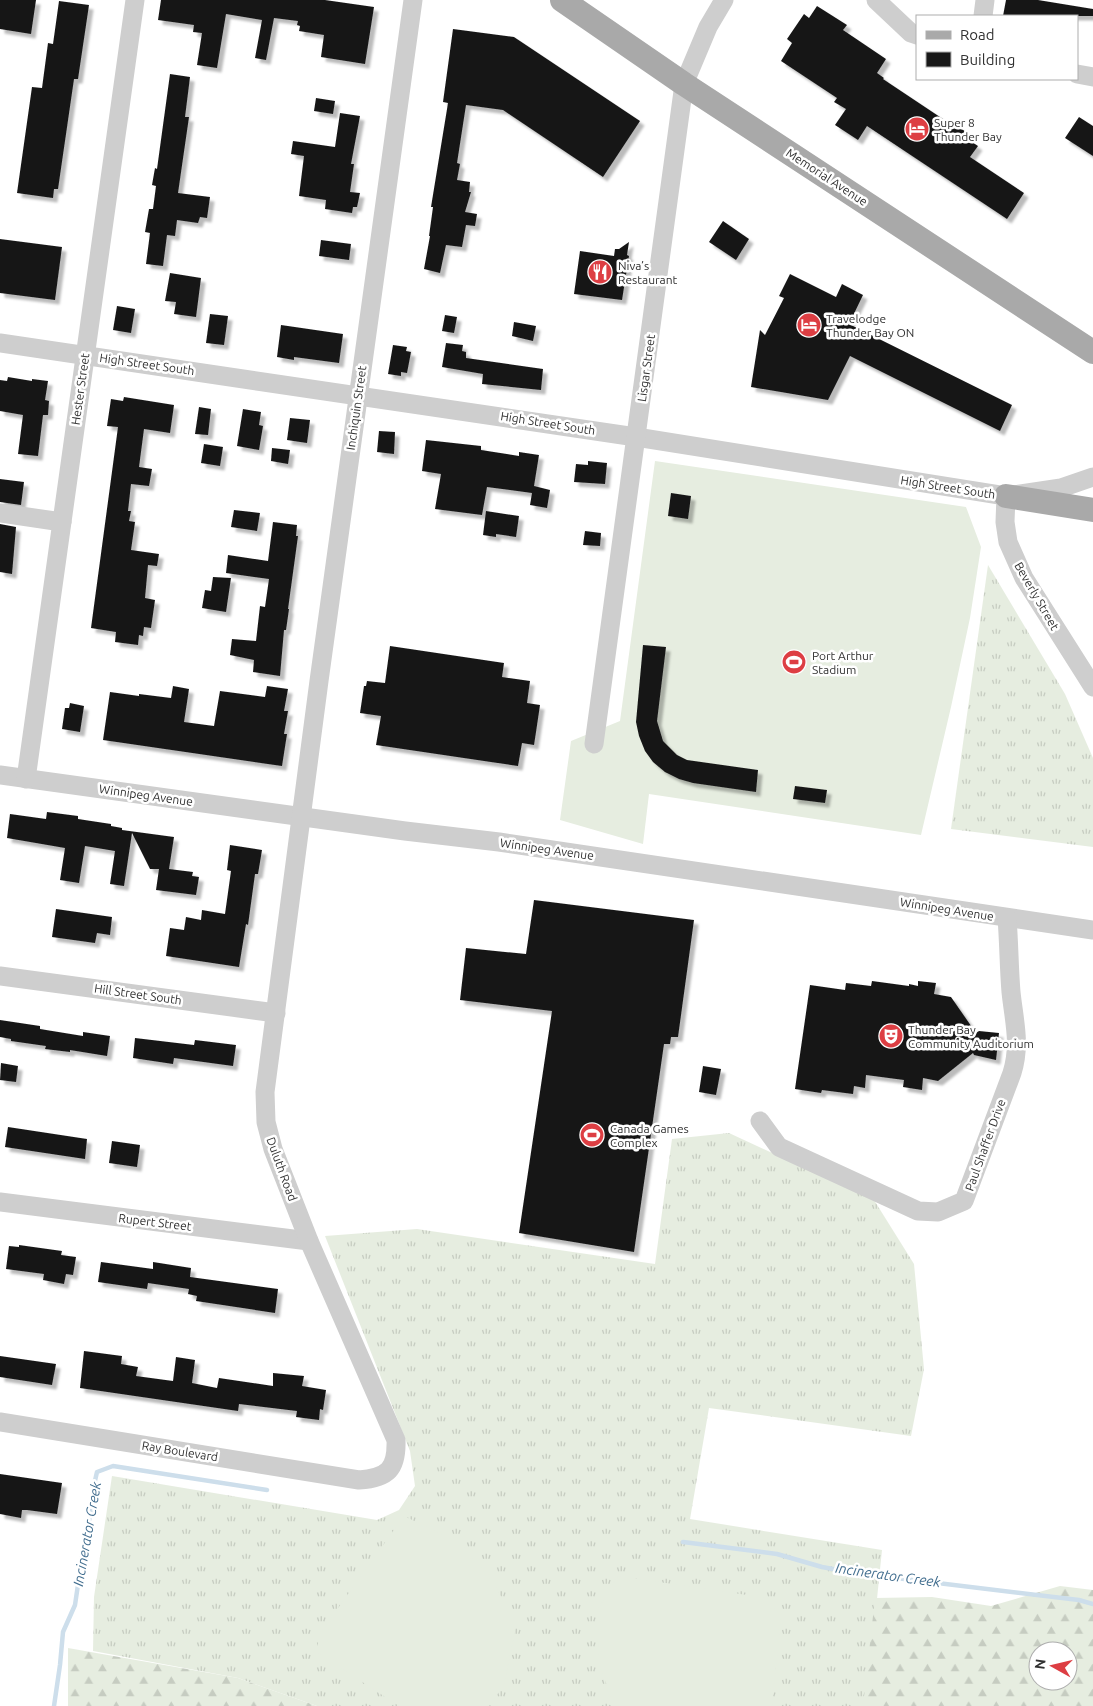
<svg xmlns="http://www.w3.org/2000/svg" width="1093" height="1706" viewBox="0 0 1093 1706" font-family="Ubuntu,sans-serif">
  <defs>
    <pattern id="grass-tufts" width="24" height="20" patternUnits="userSpaceOnUse" patternTransform="scale(1.25)"><rect width="24" height="20" fill="#e6ede0"/><path d="M3 7l-1-3M5 7V3M7 7l1-3M15 17l-1-3M17 17v-4M19 17l1-3" fill="none" stroke="#c6ccc1"/></pattern>
    <pattern id="forest-firs" width="22" height="20" patternUnits="userSpaceOnUse" patternTransform="scale(1.25)"><rect width="22" height="20" fill="#e6ede0"/><path d="M5 1l3.5 6h-7zM16 11l3.5 6h-7z" fill="#c6ccc1"/></pattern>
    <filter id="shadow"><feDropShadow dx="4.5" dy="4.5" stdDeviation="1" flood-color="#0004"/></filter>
  </defs>
  <rect width="100%" height="100%" fill="#fff"/>
  <g fill="url(#grass-tufts)">
    <polygon points="988,565 1065,694 1093,758 1093,847 951,829"/>
    <polygon points="729,1133 874,1200 914,1264 924,1369 911,1436 709,1408 690,1519 882,1550 866,1706 317,1706 238,1678 93,1651 94,1597 112,1476 377,1520 399,1510 415,1486 410,1451 325,1236 417,1229 655,1264 672,1139"/>
  </g>
  <g fill="url(#forest-firs)" fill-rule="evenodd">
    <path d="M1060 1586 1093 1590V1706H863L875 1598 932 1597 991 1606ZM1038 1651H1068V1681H1038Z"/>
    <polygon points="68,1648 238,1678 317,1706 68,1706"/>
  </g>
  <g fill="#e6ede0">
    <polygon points="655,461 966,507 981,547 970,618 951,707 921,835 649,794 643,844 560,820 571,741 620,721"/>
    <polygon points="404,1516 460,1543 494,1583 516,1626 504,1685 489,1706 399,1706 318,1653 318,1636"/>
    <polygon points="618,1576 767,1598 781,1618 772,1706 614,1706 599,1663 598,1609"/>
  </g>
  <g fill="none" stroke-linecap="round" stroke-linejoin="round">
    <g stroke="#cddeeb" stroke-width="4.5">
      <polyline points="683,1542 777,1554 822,1567 855,1573 1079,1600 1093,1604"/>
      <polyline points="54,1706 60,1665 63,1632 75,1605 84,1544 94,1497 94,1485 97,1472 113,1466 267,1490"/>
    </g>
  </g>
  <g fill="#181818" filter="url(#shadow)">
    <polygon points="0,0 36,0 31,34 0,29"/>
    <polygon points="161,0 325,0 374,7 365,64 321,57 324,35 299,31 300,26 297,25 298,21 274,18 266,60 255,58 262,20 226,14 217,68 197,65 202,33 193,32 194,25 158,20"/>
    <polygon points="1006,0 1038,0 1093,9 1093,16 1003,16"/>
    <polygon points="59,1 89,5 78,79 74,79 58,189 54,189 53,198 17,193 32,87 42,88 48,43 53,44"/>
    <polygon points="817,6 847,25 843,30 886,59 877,73 884,78 883,79 955,127 956,125 966,132 963,136 978,146 970,157 1024,193 1007,219 867,126 858,140 835,125 846,109 834,102 837,98 781,61 792,43 787,39 804,14 809,18"/>
    <polygon points="453,29 514,37 640,121 603,177 503,110 466,105 457,163 460,164 457,180 470,182 469,192 471,192 465,212 477,214 475,226 466,225 462,247 446,245 440,273 424,269 430,236 429,236 433,207 431,207 448,103 443,102"/>
    <polygon points="170,74 190,77 185,117 189,117 178,193 210,197 207,218 200,217 198,223 177,220 175,236 167,235 163,266 146,264 150,233 145,232 149,209 153,209 156,186 152,185 155,168 157,169"/>
    <polygon points="316,98 335,101 333,114 314,111"/>
    <polygon points="340,113 360,116 351,164 354,164 350,192 360,193 357,207 353,207 352,213 325,209 326,200 299,196 304,156 291,154 293,141 335,147"/>
    <polygon points="1079,117 1093,126 1093,156 1065,138"/>
    <polygon points="723,221 749,239 736,260 709,242"/>
    <polygon points="0,239 62,247 55,300 0,293"/>
    <polygon points="321,240 351,244 349,260 319,256"/>
    <polygon points="629,242 627,255 629,256 622,300 574,294 580,251 614,256 615,249 619,249"/>
    <polygon points="170,273 201,278 196,317 174,314 176,302 165,301"/>
    <polygon points="790,274 836,297 842,284 863,295 849,324 1012,405 1000,431 850,356 828,400 751,387 760,330 765,335 784,298 779,296"/>
    <polygon points="117,306 135,309 131,333 113,330"/>
    <polygon points="210,314 228,316 224,345 206,343"/>
    <polygon points="445,315 457,317 454,333 442,331"/>
    <polygon points="514,322 536,326 533,341 512,336"/>
    <polygon points="281,325 343,334 339,363 294,357 294,360 277,357"/>
    <polygon points="446,343 463,345 462,351 466,352 466,358 543,369 541,390 482,384 483,374 442,367"/>
    <polygon points="393,345 407,347 406,351 411,352 407,373 401,372 401,376 388,374"/>
    <polygon points="8,377 32,381 32,379 48,381 45,400 49,401 48,415 43,415 38,456 18,454 23,415 0,411 0,380 7,381"/>
    <polygon points="124,397 174,405 170,433 144,429 139,467 152,469 149,486 131,484 128,511 131,511 129,521 135,522 131,550 159,554 157,566 148,565 145,598 155,600 151,628 144,627 143,636 139,635 138,645 115,642 116,632 91,628 118,427 107,426 111,399 123,401"/>
    <polygon points="199,407 211,409 208,435 195,434"/>
    <polygon points="243,409 261,412 259,425 263,426 259,450 237,446"/>
    <polygon points="290,418 310,420 307,443 287,440"/>
    <polygon points="379,431 395,432 394,454 377,452"/>
    <polygon points="426,440 481,446 481,450 519,456 519,452 539,455 534,486 550,490 547,508 530,505 532,493 487,487 482,515 435,509 441,474 422,471"/>
    <polygon points="204,444 223,447 220,466 201,463"/>
    <polygon points="272,448 290,450 288,464 271,461"/>
    <polygon points="588,461 607,463 605,484 574,482 576,464 588,465"/>
    <polygon points="0,479 24,482 21,505 0,502"/>
    <polygon points="671,493 691,496 688,519 668,516"/>
    <polygon points="234,510 260,513 257,531 231,527"/>
    <polygon points="486,511 519,516 516,537 496,534 496,537 483,535"/>
    <polygon points="273,522 297,525 296,536 298,536 288,609 289,609 286,630 284,630 280,676 253,672 254,660 230,655 232,639 256,641 260,606 265,607 269,579 226,573 228,555 268,561"/>
    <polygon points="0,524 16,527 12,574 0,572"/>
    <polygon points="585,531 601,533 600,546 583,545"/>
    <polygon points="213,577 231,578 226,612 202,608 205,590 211,591"/>
    <polygon points="643,645 666,647 657,721 663,741 677,755 687,760 758,770 756,792 693,783 679,779 665,772 653,762 645,751 639,736 636,722"/>
    <polygon points="390,646 504,663 502,677 530,681 527,703 540,705 536,732 534,745 522,743 518,766 376,745 381,716 360,713 364,686 366,686 367,681 385,683"/>
    <polygon points="173,686 189,689 184,722 214,726 220,691 265,697 267,686 288,689 284,711 288,711 284,734 287,734 282,766 103,740 110,692 139,696 139,694 171,698"/>
    <polygon points="70,703 84,706 80,732 62,729 65,708 69,708"/>
    <polygon points="795,786 827,790 825,803 793,799"/>
    <polygon points="47,812 78,816 78,819 111,824 111,826 122,828 122,830 174,837 169,869 193,872 192,876 199,877 196,895 156,890 159,869 150,869 132,833 124,886 110,884 115,851 85,846 79,883 60,880 65,848 7,838 10,814 46,819"/>
    <polygon points="230,845 262,850 258,874 255,874 248,925 246,924 239,967 166,956 170,928 184,930 186,917 201,920 202,910 225,914 231,871 227,870"/>
    <polygon points="534,900 694,920 678,1037 671,1037 670,1044 664,1044 634,1252 519,1233 552,1011 460,1000 466,948 526,954"/>
    <polygon points="56,909 112,917 110,935 97,933 95,943 52,937"/>
    <polygon points="872,981 909,986 909,984 918,986 918,981 936,983 934,994 951,997 976,1033 979,1031 999,1033 996,1060 974,1055 973,1053 938,1081 923,1078 922,1090 903,1087 904,1080 866,1075 865,1088 854,1086 853,1094 822,1090 821,1093 795,1089 810,985 845,990 846,983 871,986"/>
    <polygon points="0,1020 40,1026 40,1029 83,1036 83,1032 110,1036 107,1056 70,1050 70,1052 45,1049 46,1046 11,1041 11,1039 0,1037"/>
    <polygon points="135,1038 194,1045 195,1040 236,1045 233,1066 174,1058 173,1064 133,1058"/>
    <polygon points="1,1063 18,1066 16,1082 0,1080"/>
    <polygon points="703,1066 721,1069 716,1095 699,1092"/>
    <polygon points="8,1127 87,1139 85,1159 5,1147"/>
    <polygon points="112,1141 140,1145 137,1167 109,1163"/>
    <polygon points="19,1245 62,1251 61,1255 76,1257 73,1275 66,1274 64,1284 43,1280 44,1274 6,1269 9,1246 19,1247"/>
    <polygon points="101,1262 153,1269 153,1262 191,1268 190,1277 278,1289 275,1313 196,1301 197,1296 188,1294 189,1289 148,1283 147,1289 98,1282"/>
    <polygon points="84,1351 122,1356 121,1364 138,1367 136,1376 173,1381 176,1357 195,1360 192,1383 217,1388 219,1378 273,1386 273,1373 304,1376 302,1386 326,1390 323,1410 320,1409 319,1420 296,1417 297,1411 239,1404 238,1411 80,1388"/>
    <polygon points="0,1356 56,1364 52,1385 0,1377"/>
    <polygon points="0,1474 62,1483 57,1514 27,1510 22,1510 21,1518 0,1514"/>
  </g>
  <g fill="none" stroke-linecap="round" stroke-linejoin="round">
    <g stroke="#cecece" stroke-width="19">
      <polyline points="876,0 911,33 917,35"/>
      <polyline points="983,16 985,0"/>
      <polyline points="1077,74 1093,77"/>
      <polyline points="0,343 636,437 1006,496 1061,488 1093,477"/>
      <polyline points="1006,496 1005,522 1008,542 1024,578 1093,687"/>
      <polyline points="0,513 62,522"/>
      <polyline points="594,744 684,84 708,27 724,0"/>
      <polyline points="0,775 405,831 499,842 1093,930"/>
      <polyline points="26,779 135,0"/>
      <polyline points="0,976 276,1013"/>
      <path d="M760 1121 779 1147 918 1211 938 1212 964 1201 1012 1073C1021 1044 1014 1021 1011 992 1009 968 1009 943 1007 918"/>
      <polyline points="0,1202 309,1241"/>
      <path d="M0 1422 359 1480C388 1478 397 1469 396 1440L309 1241 273 1149 266 1122 265 1092 319 681 413 0"/>
    </g>
    <g stroke="#a9a9a9" stroke-width="24">
      <polyline points="562,0 684,84 1093,352"/>
      <polyline points="1006,496 1093,510"/>
    </g>
  </g>
  <defs>
    <symbol id="hotel-disc" viewBox="-11 -11 22 22"><circle r="9.5" fill="#dd3e43" stroke="#fff"/><path d="M-6-4.5h1.5V1H6V5H4.5V3h-9V5H-6ZM-4 0a1.8 1.8 0 1 1 3.6 0ZM.5 0V-2.5h3Q6-2.5 6 0Z" fill="#fff"/></symbol>
    <symbol id="restaurant-disc" viewBox="-11 -11 22 22"><circle r="9.5" fill="#dd3e43" stroke="#fff"/><path d="M-5-6h1v4h1v-4h1v4h1v-4h1v5L-1.5 .5V6h-2V.5L-5-1ZM5-6V6H3V1.5H1.5Q1.5-4 5-6Z" fill="#fff"/></symbol>
    <symbol id="stadium-disc" viewBox="-11 -11 22 22"><circle r="9.5" fill="#dd3e43" stroke="#fff"/><path d="M0-5a6.5 5 0 1 0 0 10a6.5 5 0 1 0 0-10ZM-3.5-1.8h7v3.6h-7Z" fill="#fff"/></symbol>
    <symbol id="theatre-disc" viewBox="-11 -11 22 22"><circle r="9.5" fill="#dd3e43" stroke="#fff"/><path d="M-5-5.5Q0-4 5-5.5V0Q5 5 0 6Q-5 5-5 0ZM-3.3-2.5H-1v1.5H-3.3ZM1-2.5H3.3v1.5H1ZM-2.8 1Q0 5.5 2.8 1Z" fill="#fff"/></symbol>
  </defs>
  <g fill-rule="evenodd">
    <use href="#hotel-disc" x="903" y="115" width="28" height="28"/>
    <use href="#restaurant-disc" x="586" y="258" width="28" height="28"/>
    <use href="#hotel-disc" x="795" y="311" width="28" height="28"/>
    <use href="#stadium-disc" x="780" y="648" width="28" height="28"/>
    <use href="#theatre-disc" x="877" y="1022" width="28" height="28"/>
    <use href="#stadium-disc" x="578" y="1121" width="28" height="28"/>
  </g>
  <g text-anchor="middle" dominant-baseline="central" stroke-width="5" stroke-linejoin="round" paint-order="stroke">
    <g font-size="12" fill="#313131" stroke="#fff" text-anchor="start">
      <text x="934" y="122">Super 8<tspan x="934" dy="14">Thunder Bay</tspan></text>
      <text x="618" y="265">Niva’s<tspan x="618" dy="14">Restaurant</tspan></text>
      <text x="826" y="318">Travelodge<tspan x="826" dy="14">Thunder Bay ON</tspan></text>
      <text x="812" y="655">Port Arthur<tspan x="812" dy="14">Stadium</tspan></text>
      <text x="908" y="1029">Thunder Bay<tspan x="908" dy="14">Community Auditorium</tspan></text>
      <text x="610" y="1128">Canada Games<tspan x="610" dy="14">Complex</tspan></text>
    </g>
    <g font-size="12" fill="#313131" stroke="#fff">
      <text transform="translate(827 177) rotate(33)">Memorial Avenue</text>
      <text transform="translate(147 364) rotate(8)">High Street South</text>
      <text transform="translate(646 368) rotate(-82)">Lisgar Street</text>
      <text transform="translate(80 389) rotate(-82)">Hester Street</text>
      <text transform="translate(356 408) rotate(-82)">Inchiquin Street</text>
      <text transform="translate(548 423) rotate(9)">High Street South</text>
      <text transform="translate(948 487) rotate(9)">High Street South</text>
      <text transform="translate(1037 596) rotate(60)">Beverly Street</text>
      <text transform="translate(146 795) rotate(8)">Winnipeg Avenue</text>
      <text transform="translate(547 849) rotate(8)">Winnipeg Avenue</text>
      <text transform="translate(947 909) rotate(9)">Winnipeg Avenue</text>
      <text transform="translate(138 994) rotate(8)">Hill Street South</text>
      <text transform="translate(985 1145) rotate(-70)">Paul Shaffer Drive</text>
      <text transform="translate(282 1169) rotate(70)">Duluth Road</text>
      <text transform="translate(155 1222) rotate(7)">Rupert Street</text>
      <text transform="translate(180 1451) rotate(9)">Ray Boulevard</text>
    </g>
    <g font-size="14" font-style="italic" fill="#426e8f" stroke="#fff">
      <text transform="translate(87 1534) rotate(-80)">Incinerator Creek</text>
      <text transform="translate(888 1575) rotate(8)">Incinerator Creek</text>
    </g>
  </g>
  <rect x="916" y="15" width="162" height="65" fill="#ffffff" stroke="#adadad"/>
  <rect x="926" y="31" width="25" height="8" fill="#a9a9a9" stroke="#adadad"/>
  <text x="960" y="40" font-size="15" fill="#313131">Road</text>
  <rect x="926" y="52" width="25" height="15" fill="#181818" stroke="#adadad"/>
  <text x="960" y="65" font-size="15" fill="#313131">Building</text>
  <g transform="translate(1053 1666) rotate(278)"><circle r="24" fill="#ffffff" stroke="#adadad"/>
  <path d="M0-4L9 19L0 12L-9 19Z" fill="#dd3e43"/>
  <text y="-8" font-size="14" font-weight="bold" text-anchor="middle" fill="#313131">N</text>
  </g>
</svg>
